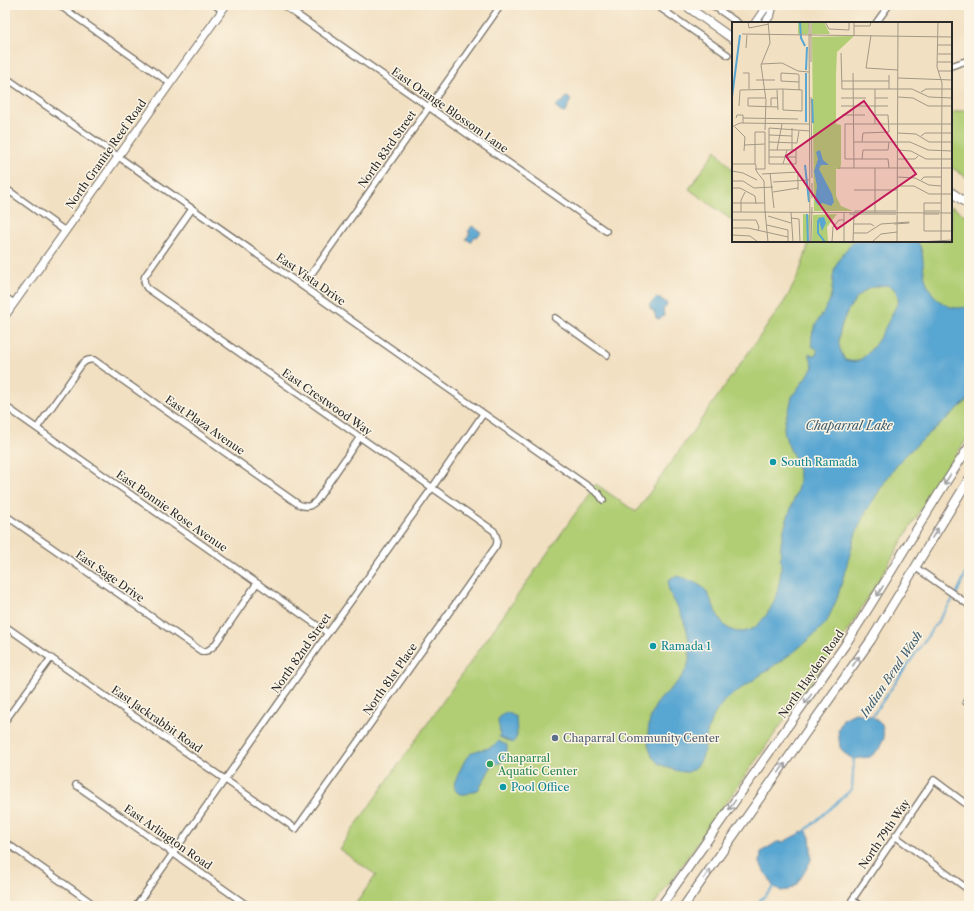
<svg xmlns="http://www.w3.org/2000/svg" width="974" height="911" viewBox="0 0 974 911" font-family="'Libre Caslon Text',serif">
  <rect width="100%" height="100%" fill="#fcf5e5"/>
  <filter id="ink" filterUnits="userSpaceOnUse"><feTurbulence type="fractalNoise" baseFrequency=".025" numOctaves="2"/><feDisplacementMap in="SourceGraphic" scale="8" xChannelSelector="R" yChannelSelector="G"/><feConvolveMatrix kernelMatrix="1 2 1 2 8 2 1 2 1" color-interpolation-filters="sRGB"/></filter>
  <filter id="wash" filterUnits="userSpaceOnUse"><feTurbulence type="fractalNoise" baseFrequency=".012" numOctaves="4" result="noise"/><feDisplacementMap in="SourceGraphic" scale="16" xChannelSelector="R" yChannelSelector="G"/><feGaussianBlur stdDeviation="0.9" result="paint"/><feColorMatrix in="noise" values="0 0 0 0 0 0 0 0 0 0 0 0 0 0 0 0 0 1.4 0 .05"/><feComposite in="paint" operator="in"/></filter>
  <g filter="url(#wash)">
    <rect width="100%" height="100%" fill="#f2e0c2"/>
    <g fill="#b1ce75" stroke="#6e7c50">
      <polygon points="969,109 969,179 951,167 951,113"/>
      <polygon points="716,150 733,171 733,221 689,189"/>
      <path d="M951 206 969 218V436C924 499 888 568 846 633L653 906H354L376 875 339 849 596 484 636 512 784 302C796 283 804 263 809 241H951Z"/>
    </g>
    <g fill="#59a6d2" stroke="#42687e" fill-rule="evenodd">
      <polygon points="566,97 569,98 571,100 567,107 568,108 566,112 564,113 559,111 556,108 557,105 560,102 562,103"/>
      <polygon points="472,226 481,232 477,237 475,236 471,242 466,239 470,233 468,232"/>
      <path d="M854 241H917C925 251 922 266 925 277 928 292 941 307 957 308 961 308 965 307 969 307V399L912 449 901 460 888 477 865 513 856 533 837 599 826 623 818 631 795 651 726 699C718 708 711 718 708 730 704 742 706 758 696 767 694 769 691 771 688 772 681 773 663 767 657 762 651 757 647 745 648 737 648 727 650 715 656 705 666 690 686 680 689 660 692 643 686 625 679 610 675 600 665 591 669 580 675 574 679 576 686 579 693 582 702 585 706 591 716 606 719 633 742 632 750 631 757 627 762 620 775 607 779 588 781 570 781 562 780 554 781 546 782 533 787 520 791 508 794 498 799 488 799 479 800 462 785 446 784 429 784 421 787 413 790 406 791 403 791 400 792 397 798 387 807 377 813 367L809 353 815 356 818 350 812 346C809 325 824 317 830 299 833 290 832 280 834 271 837 260 846 249 854 241ZM886 285C895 287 899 294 898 302 890 318 874 355 857 361 853 362 849 361 845 360 842 354 839 349 839 342 839 323 851 299 868 289 873 286 880 286 886 285Z"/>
      <polygon points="656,298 661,299 667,303 666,307 663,309 664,316 659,319 656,318 654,311 651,310 650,307 650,304"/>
      <path d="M506 713H509L516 717 517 736 513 743 499 737C503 727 491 719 506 713Z"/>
      <polygon points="855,713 872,716 882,725 884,738 879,749 870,757 853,759 844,753 840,747 838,730 843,719"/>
      <path d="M498 741 507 745C507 752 507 759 500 763 496 764 494 764 491 767L479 789C472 792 461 798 456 791 454 787 454 784 455 781 459 774 464 759 469 755 476 747 489 753 498 741Z"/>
      <polygon points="806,830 810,837 811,847 811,860 804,873 796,885 788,890 781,891 772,885 769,877 765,873 760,863 761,852 777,842 783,842"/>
    </g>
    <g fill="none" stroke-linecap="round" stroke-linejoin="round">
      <g stroke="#59a6d2" stroke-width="2">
        <polyline points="871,718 956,595 969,566"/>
        <polyline points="805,832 806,830 852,789 854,757"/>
        <polyline points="754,906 776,885"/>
      </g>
    </g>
  </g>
  <g filter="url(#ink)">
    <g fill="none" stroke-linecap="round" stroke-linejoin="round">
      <defs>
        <g id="minor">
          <polyline points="59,5 170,83"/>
          <polyline points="215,5 222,10"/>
          <polyline points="283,5 606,231"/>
          <polyline points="656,5 728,55"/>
          <polyline points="712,5 738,23"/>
          <polyline points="876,23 889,5"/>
          <polyline points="951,66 969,60"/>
          <polyline points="5,77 480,411 599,494 603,500"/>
          <polyline points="5,188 65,231"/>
          <polyline points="303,286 501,5"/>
          <polyline points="5,297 14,303"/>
          <polyline points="555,318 607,355"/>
          <polyline points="5,406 328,633"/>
          <path d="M37 428 82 364C86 360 89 359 94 360L298 504C306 508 311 507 317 500L360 437"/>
          <path d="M5 515 201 651C207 652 209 650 214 646L257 583"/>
          <polyline points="915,567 969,605"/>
          <path d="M5 626 296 829 496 546C498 540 497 537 494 531L147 288C144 284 143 281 145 276L192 209"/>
          <polyline points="969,698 966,702 969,704"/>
          <polyline points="5,721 51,658"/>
          <polyline points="76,785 248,906"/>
          <polyline points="895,836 969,890"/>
          <polyline points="5,842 96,906"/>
          <polyline points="136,906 328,633 432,488 483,414"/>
          <polyline points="861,906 852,900 934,780 969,806"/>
        </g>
        <g id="tertiary">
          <polyline points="755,23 764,10 770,5"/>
          <polyline points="765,23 771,14 773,5"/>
          <polyline points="5,316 226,5"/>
        </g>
        <g id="secondary">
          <polyline points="685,5 733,39"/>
          <polyline points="951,192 969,205"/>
          <path d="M661 906 845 645C888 580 925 512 969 447"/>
          <polyline points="684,906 871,640 969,479"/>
        </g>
      </defs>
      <use href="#minor" stroke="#716a60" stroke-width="8"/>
      <use href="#tertiary" stroke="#716a60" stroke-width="9"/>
      <use href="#secondary" stroke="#716a60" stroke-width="10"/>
      <use href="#minor" stroke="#fff" stroke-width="5.5"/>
      <use href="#tertiary" stroke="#fff" stroke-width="7"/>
      <use href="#secondary" stroke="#fff" stroke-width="8"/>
    </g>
    <defs><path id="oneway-shaft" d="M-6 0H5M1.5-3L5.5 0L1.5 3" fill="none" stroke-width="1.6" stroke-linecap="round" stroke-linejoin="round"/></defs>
    <g stroke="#a0a0a0">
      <use href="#oneway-shaft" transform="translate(947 480) rotate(122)"/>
      <use href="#oneway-shaft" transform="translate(935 533) rotate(-58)"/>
      <use href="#oneway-shaft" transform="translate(880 591) rotate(122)"/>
      <use href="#oneway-shaft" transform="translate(856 661) rotate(-56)"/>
      <use href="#oneway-shaft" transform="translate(808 699) rotate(125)"/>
      <use href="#oneway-shaft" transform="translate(782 768) rotate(-55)"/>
      <use href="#oneway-shaft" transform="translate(732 805) rotate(125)"/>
      <use href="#oneway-shaft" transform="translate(707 874) rotate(-55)"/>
    </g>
  </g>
  <g fill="#0f9aa8" stroke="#fcf5e5" stroke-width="1.5">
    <circle cx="773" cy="462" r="4"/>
    <circle cx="653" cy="646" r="4"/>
    <circle cx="503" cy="787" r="4"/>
  </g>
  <circle fill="#5c6f8a" stroke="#fcf5e5" stroke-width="1.5" cx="555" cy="738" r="4"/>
  <circle fill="#2e9e5b" stroke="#fcf5e5" stroke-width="1.5" cx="490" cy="764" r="4"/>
  <g text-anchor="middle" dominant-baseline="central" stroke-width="3" stroke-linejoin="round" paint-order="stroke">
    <g font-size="11" fill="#2b2b2b" stroke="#fcf5e5">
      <text transform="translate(450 110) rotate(35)">East Orange Blossom Lane</text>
      <text transform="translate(387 149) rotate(-55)">North 83rd Street</text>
      <text transform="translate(106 154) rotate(-55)">North Granite Reef Road</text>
      <text transform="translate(311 279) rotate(35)">East Vista Drive</text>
      <text transform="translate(327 402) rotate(35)">East Crestwood Way</text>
      <text transform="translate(205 425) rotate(35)">East Plaza Avenue</text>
      <text transform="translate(172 511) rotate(35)">East Bonnie Rose Avenue</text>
      <text transform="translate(110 576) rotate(35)">East Sage Drive</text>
      <text transform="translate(301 653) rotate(-55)">North 82nd Street</text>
      <text transform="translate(811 674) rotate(-55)">North Hayden Road</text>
      <text transform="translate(390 679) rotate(-55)">North 81st Place</text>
      <text transform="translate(157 719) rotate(35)">East Jackrabbit Road</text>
      <text transform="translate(884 834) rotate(-56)">North 79th Way</text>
      <text transform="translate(168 837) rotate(35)">East Arlington Road</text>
    </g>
    <g font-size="11" fill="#0d838f" stroke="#fcf5e5" text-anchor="start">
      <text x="781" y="462">South Ramada</text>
      <text x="661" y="646">Ramada 1</text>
      <text x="511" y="787">Pool Office</text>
    </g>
    <g font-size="11" fill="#4e5e75" stroke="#fcf5e5" text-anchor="start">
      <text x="563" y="738">Chaparral Community Center</text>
    </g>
    <g font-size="11" fill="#27864d" stroke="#fcf5e5" text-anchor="start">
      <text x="498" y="758">Chaparral<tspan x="498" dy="13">Aquatic Center</tspan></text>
    </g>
    <g font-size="12" font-style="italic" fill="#3d5c6e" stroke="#fcf5e5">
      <text x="849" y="425">Chaparral Lake</text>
      <text transform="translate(891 674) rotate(-56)">Indian Bend Wash</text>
    </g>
  </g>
  <g transform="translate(732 22)">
    <rect width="220" height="220" fill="#f2e0c2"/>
    <path d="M66 0H77L76 12H66ZM80 0H92L98 12H80ZM122 14 105 30 104 53V102L109 103V142L108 147H104V174L109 184 121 189H82L80 15ZM71 192 78 193 76 220H71ZM105 192 95 205 96 220H80L81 193Z" fill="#b1ce75"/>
    <path d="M88 128 91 138 97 143H89L87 147 100 172 102 180 99 184 91 181 86 183 83 179 85 164 82 149 86 137 84 130ZM92 195 94 201 90 209 86 196Z" fill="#59a6d2"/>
    <path fill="none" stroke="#59a6d2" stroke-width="2" d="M68 0 69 16 73 24M74 48 75 25M74 51V100M0 75 8 13M80 77 81 101M73 143 77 180M75 192 76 220M86 198V211L93 220"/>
    <path fill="none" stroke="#a29886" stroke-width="1" d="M16 0 17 6 37 2M77 0 78 220M93 0 97 7 117 8V0M206 0 205 45 210 61 209 220M122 4H138L139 0M10 12 220 15M122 13V0M139 13 134 46 166 48M206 23H220M14 26 15 13M109 31 110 67H180L197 75 220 76M206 32H220M79 40V0M205 40H220M29 42 50 41 66 49 77 50M206 49H220M11 51H17V67M121 51 122 146M166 56 220 58M24 58H43M110 59H157M157 67V53M45 68 46 88M67 68V53L66 52 49 51V59L67 60M189 70 194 67H220M79 75 80 156M166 75 181 76 196 84H220M33 76H16V84L46 85M109 76H134M143 76H156M7 84 8 68 51 67 70 68V89L51 88V67M39 84V76H46M109 84H156M110 93H133M4 96 5 93H11V101M11 96 66 97M143 102V67M0 105 8 101 77 102M3 105 13 115 12 129M60 106V128M33 108 34 78 29 43 38 21 36 0M166 111 184 112 197 120H220M37 113 60 114M189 114 193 111H220M37 120 65 121 67 109M122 120H178L196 128 220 129M130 120 131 111 157 110 156 93H143M13 123 33 122M37 128H64V142H37V106L78 109M45 128 50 102M166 128 179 129 194 137H220M37 135H64M130 137 131 128H156L157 120M166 137H183L186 134M0 142H23M51 142 55 128M107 146H220M157 146 156 137H113V102H220M23 147H33V110H23V142L24 143V148L25 150 32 159 33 190M0 149 11 151 25 158M38 151 42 186M30 152 66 150V168M166 155 183 156 197 163 209 164M189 158 192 155H210M0 159H11L22 166 41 165M41 160 77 158M80 161V176M166 164H182L197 172H220M0 166H8L23 174 24 182M122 168H165M41 170 66 166M220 172V146M0 181H33M209 181H192V209H220M33 189 36 220M122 189H164M192 189H208M0 190 220 191M9 190V178L13 170M59 190 61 220M112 191V220M143 191V146M117 192H164M192 192H207M36 194 59 201M59 196 67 197 68 220M0 198H24L27 205 26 209M121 202H139L142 204M35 203 56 208V220M0 206H16L56 215M121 211H135L149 202 177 200V201L162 202M0 213 18 214 26 220M79 220 80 185M100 220 101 205 107 198H112M121 220 122 192M140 220 149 212 165 210M165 220 166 0M187 220 220 218"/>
    <path fill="#c2185b" fill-opacity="0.15" stroke="#c2185b" stroke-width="2" d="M132 79 184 152 105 207 54 134Z"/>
    <rect width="220" height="220" fill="none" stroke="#2b2b2b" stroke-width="2"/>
  </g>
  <rect width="974" height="911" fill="none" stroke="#fcf5e5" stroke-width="20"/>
</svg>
